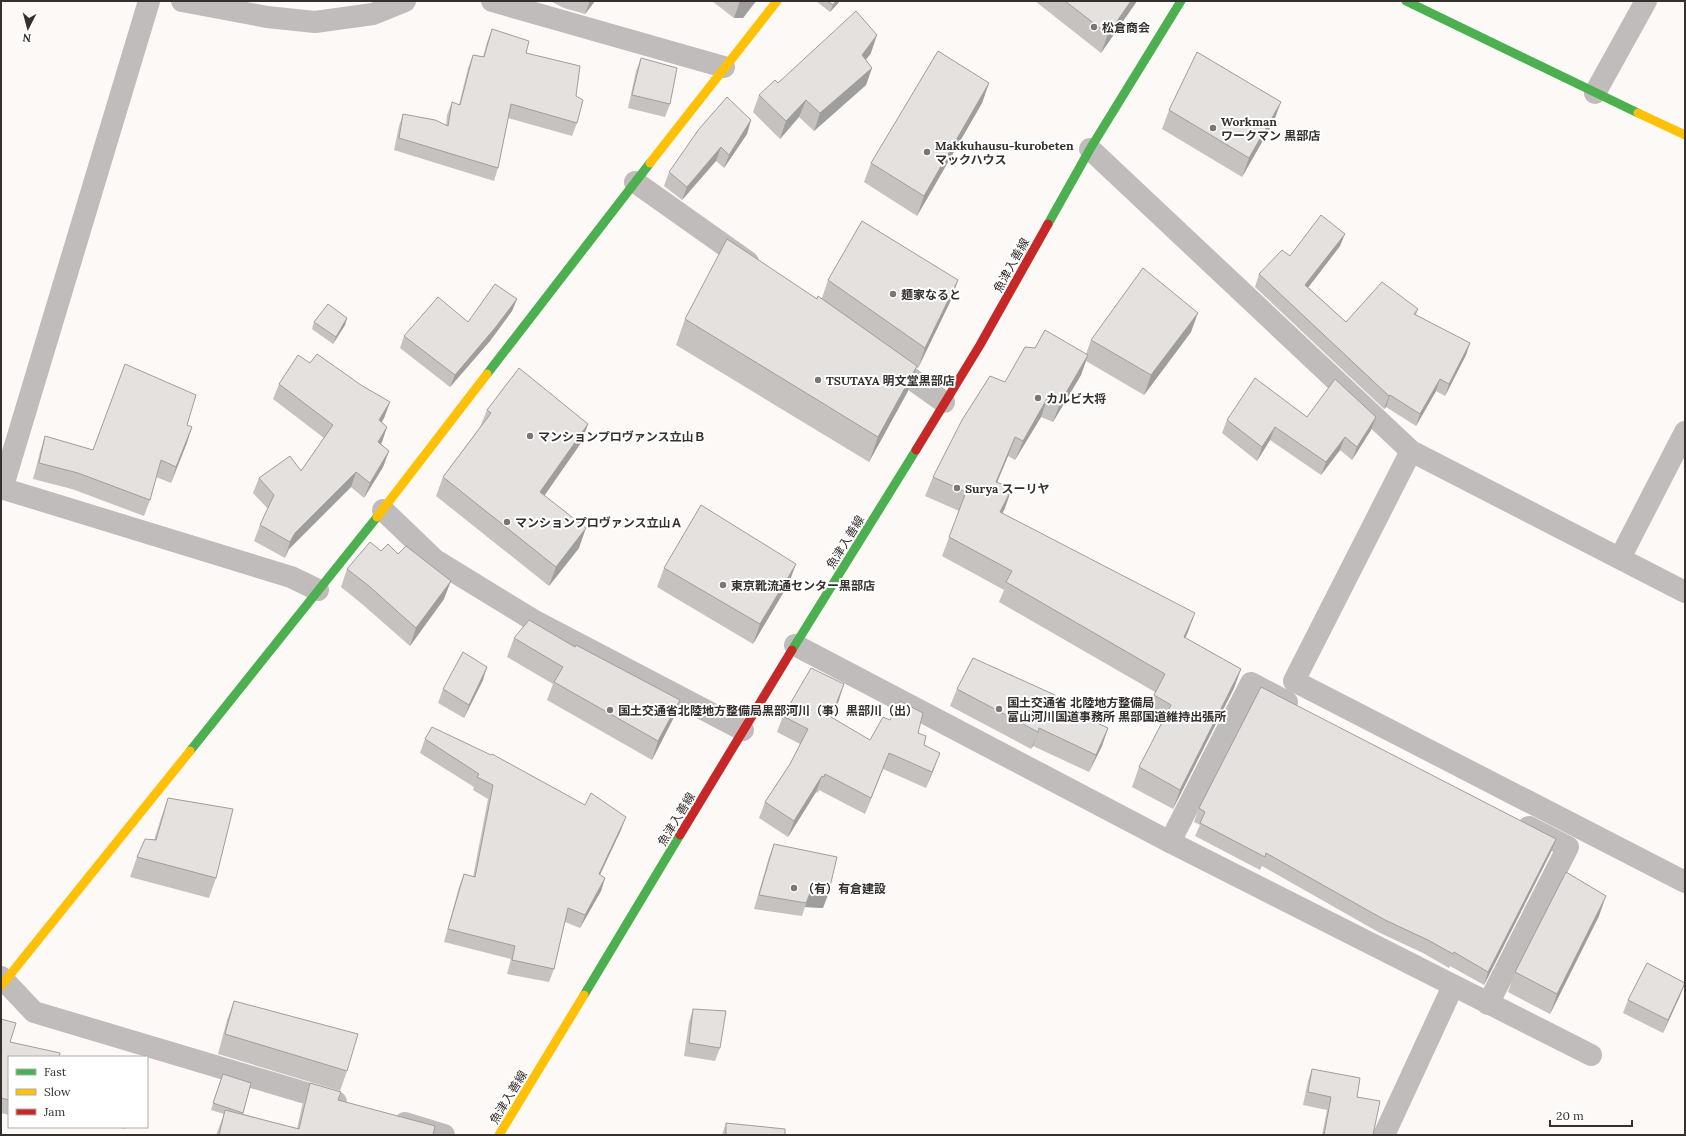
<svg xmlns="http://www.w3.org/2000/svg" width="1686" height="1136" viewBox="0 0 1686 1136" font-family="Lora,'Noto Sans JP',serif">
  <rect width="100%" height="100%" fill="#fcf9f7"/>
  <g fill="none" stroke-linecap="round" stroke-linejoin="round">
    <g stroke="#bfbcbb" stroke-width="22">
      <polyline points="182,1 267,17 315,22 373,14 405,1"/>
      <polyline points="492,1 724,67"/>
      <polyline points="1595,93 1646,1"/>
      <polyline points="1090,149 1411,451 1685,592"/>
      <polyline points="635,182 748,262"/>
      <polyline points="888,362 944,402"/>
      <polyline points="1411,451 1294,681 1685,882"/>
      <polyline points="1,488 291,577 318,590"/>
      <polyline points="2,489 149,1"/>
      <polyline points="383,510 435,560 533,620 743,730"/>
      <polyline points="1620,558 1685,432"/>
      <polyline points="795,645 1170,842"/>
      <polyline points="1287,702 1251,683 1170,842 1591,1055"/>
      <polyline points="1,977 34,1012 336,1102"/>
      <polyline points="1488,1004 1568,847 1529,827"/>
      <polyline points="405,1123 444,1135"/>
      <polyline points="1384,1135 1453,986"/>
    </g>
    <g stroke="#4caf50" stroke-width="9">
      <polyline points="1406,1 1638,113"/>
      <polyline points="1048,224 1090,149 1181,1"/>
      <polyline points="487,374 650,163"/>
      <polyline points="792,650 916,450"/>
      <polyline points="190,751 377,517"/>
      <polyline points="584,995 680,835"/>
    </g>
    <g stroke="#ffc107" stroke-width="9">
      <polyline points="1638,113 1685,135"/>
      <polyline points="650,163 777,1"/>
      <polyline points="377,517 487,374"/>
      <polyline points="1,986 190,751"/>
      <polyline points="499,1135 584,995"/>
    </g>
    <g stroke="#c62828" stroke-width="9">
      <polyline points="916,450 980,345 1048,224"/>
      <polyline points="680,835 792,650"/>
    </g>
  </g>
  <g fill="#c5c2c0">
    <polygon points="550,1 595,1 585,14 564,8"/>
    <polygon points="712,1 756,1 743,18 734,18"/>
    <polygon points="816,1 840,1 830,12"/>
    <polygon points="1035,1 1137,1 1101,53"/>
    <polygon points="492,29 526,53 576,96 577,123 572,136 508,118 498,168 494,181 394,150 399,126 403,114 446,125 447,115 452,102 459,105 468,68 473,55 483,57 487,42"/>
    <polygon points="871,53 866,60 872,68 866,85 814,131 799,117 780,139 753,112 759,95 778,83"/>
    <polygon points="641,58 670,104 665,117 628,108 636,71"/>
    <polygon points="989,83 982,103 917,216 864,182 871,163"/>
    <polygon points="1169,110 1274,121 1242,177 1162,129"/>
    <polygon points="751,120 747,134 724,168 716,161 682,200 664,186 669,172"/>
    <polygon points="1340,246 1308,287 1346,322 1418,309 1416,315 1470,343 1466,355 1445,396 1436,391 1416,426 1386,407 1384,409 1255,287 1259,274 1290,256"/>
    <polygon points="828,280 958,280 951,300 918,368 916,367 908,391 869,462 676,345 685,319 822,298"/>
    <polygon points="517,299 512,311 490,341 450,387 400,348 404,336 468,322"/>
    <polygon points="347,318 345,325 333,344 312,329 314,322"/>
    <polygon points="1191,332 1144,395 1086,361 1081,375 1053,422 1041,417 1015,460 1008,456 997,482 1005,508 1002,513 1188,632 1185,638 1241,669 1234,688 1173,809 1132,787 1139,767 1162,723 1147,715 1155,692 999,602 1004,590 942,556 959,511 925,496 933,477 1005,382 1035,348 1086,354 1091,340"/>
    <polygon points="310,363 361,385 390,402 384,418 382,422 387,427 381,444 389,451 383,467 364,498 351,487 289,549 285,558 254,541 260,525 268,509 253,493 259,478 301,471 324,438 273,399 279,384"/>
    <polygon points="487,410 588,424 581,443 544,495 579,548 549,586 436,496 443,477 480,427"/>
    <polygon points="1307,417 1371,430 1352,460 1340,450 1321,475 1270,440 1257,461 1222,433 1227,420"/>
    <polygon points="187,425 192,427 171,483 156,477 150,500 144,516 72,489 33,479 40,452 45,436 93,450"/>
    <polygon points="381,551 444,599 410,646 362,604 341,587 347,569"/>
    <polygon points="664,568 789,583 753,644 657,587"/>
    <polygon points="514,638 673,719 652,760 547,700 553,684 507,657"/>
    <polygon points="483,680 464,718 438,703 443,689"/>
    <polygon points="957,689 1055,695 1052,702 1108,728 1102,746 1089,772 1033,746 1031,749 950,706"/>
    <polygon points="839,700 831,718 870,740 918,733 924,745 934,769 926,788 883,769 865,814 819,790 818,793 816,792 788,837 759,818 765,802 790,764 800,744 777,732 783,716"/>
    <polygon points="425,739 621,830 600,875 605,878 601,891 580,928 565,922 554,969 549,982 507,974 511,959 444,942 459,887 464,874 473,877 488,799 473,790 474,787 420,753"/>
    <polygon points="168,798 216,878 209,898 130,877 137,857 154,840 161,818"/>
    <polygon points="1199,808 1551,852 1484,985 1450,966 1449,968 1423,953 1380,933 1262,866 1260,870 1195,836 1200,825 1194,822"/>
    <polygon points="774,844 823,908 805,907 802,916 754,909 769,857"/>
    <polygon points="1599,916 1550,1014 1508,992 1515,972"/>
    <polygon points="1680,996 1663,1033 1623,1013 1628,1000"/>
    <polygon points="234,1001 347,1071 340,1091 218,1054 227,1020"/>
    <polygon points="693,1009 720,1048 715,1061 684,1056 689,1022"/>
    <polygon points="1,1019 10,1042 9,1057 9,1115 1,1113"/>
    <polygon points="1312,1069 1357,1097 1373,1135 1322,1135 1327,1110 1303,1105 1308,1081"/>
    <polygon points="220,1081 251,1083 243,1114 297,1129 302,1106 310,1083 338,1100 433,1135 216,1135 224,1114 211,1110"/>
    <polygon points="726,1123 785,1135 722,1135"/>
    <polygon points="115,1127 126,1127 125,1129"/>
  </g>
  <g fill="#a09e9c">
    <polygon points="590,1 595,1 585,14"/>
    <polygon points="740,1 756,1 743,18 734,18"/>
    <polygon points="836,1 840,1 830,12 833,5"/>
    <polygon points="1131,1 1137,1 1101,53 1108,34"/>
    <polygon points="877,35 871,53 855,73 862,55"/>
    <polygon points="872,68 866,85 814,131 820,113"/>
    <polygon points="989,83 982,103 917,216 924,196"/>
    <polygon points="806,100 799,117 780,139 786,121"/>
    <polygon points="1281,102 1274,121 1242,177 1249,158"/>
    <polygon points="751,120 747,134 724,168 729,155"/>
    <polygon points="721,147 716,161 682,200 687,187"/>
    <polygon points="1345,234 1340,246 1301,297 1305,285"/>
    <polygon points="958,280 951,300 918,368 925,348"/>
    <polygon points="517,299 512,311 490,341 450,387 455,375"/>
    <polygon points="1198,313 1191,332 1144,395 1151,375"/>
    <polygon points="347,318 345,325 333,344 336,337"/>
    <polygon points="1470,343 1466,355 1445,396 1449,384"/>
    <polygon points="1088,355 1081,375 1053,422 1060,403"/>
    <polygon points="917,366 908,391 869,462 878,437"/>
    <polygon points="1440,379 1436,391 1416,426 1420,414"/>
    <polygon points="1390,395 1386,407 1384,409 1389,396"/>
    <polygon points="1048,397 1041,417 1015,460 1023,441"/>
    <polygon points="390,402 384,418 373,435 379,420"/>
    <polygon points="1376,417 1371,430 1352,460 1357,447"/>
    <polygon points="588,424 581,443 533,512 540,492"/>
    <polygon points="192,427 187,443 171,483 176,467"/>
    <polygon points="387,427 382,442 373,458 378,442"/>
    <polygon points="1275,427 1270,440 1257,461 1262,447"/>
    <polygon points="1015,437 1008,456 989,502 996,482"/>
    <polygon points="1345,437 1340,450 1321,475 1326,462"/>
    <polygon points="389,451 383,467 364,498 370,483"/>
    <polygon points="356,472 351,487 289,549 285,558 290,542 295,533"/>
    <polygon points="1012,488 1005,508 993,532 1000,512"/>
    <polygon points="586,528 579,548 549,586 556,567"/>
    <polygon points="796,564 789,583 753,644 760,624"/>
    <polygon points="451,581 444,599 410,646 416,628"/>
    <polygon points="1195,613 1188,632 1177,657 1184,637"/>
    <polygon points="487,667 483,680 464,718 469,705"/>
    <polygon points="1241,669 1234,688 1173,809 1180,790"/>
    <polygon points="844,684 839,700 825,733 831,717"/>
    <polygon points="680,700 673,719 652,760 658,741"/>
    <polygon points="1039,728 1033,746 1031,749 1038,732"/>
    <polygon points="1108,728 1102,746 1089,772 1096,755"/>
    <polygon points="889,753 883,769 865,814 871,798"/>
    <polygon points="940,753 934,769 926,788 932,772"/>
    <polygon points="822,776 816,792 788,837 794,821"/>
    <polygon points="626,817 621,830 594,887 599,874"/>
    <polygon points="1556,839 1551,852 1484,985 1488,972"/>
    <polygon points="605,878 601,891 580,928 585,915"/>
    <polygon points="810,893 828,895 823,908 805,907"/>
    <polygon points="1606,896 1599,916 1550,1014 1557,994"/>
    <polygon points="1685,983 1680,996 1663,1033 1668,1020"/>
  </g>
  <g fill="#e5e1df" stroke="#a09e9c">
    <polygon points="827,1 836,1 833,5"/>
    <polygon points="1065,1 1131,1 1108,34"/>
    <polygon points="856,11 877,35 862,55 872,68 820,113 806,100 786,121 759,95 775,80 778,83"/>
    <polygon points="492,29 529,41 526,53 580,66 576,96 583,100 577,123 511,104 498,168 399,138 403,114 435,120 448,126 452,102 460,105 473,55 484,57"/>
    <polygon points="938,51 989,83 924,196 871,163"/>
    <polygon points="1197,52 1281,102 1249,158 1169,110"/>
    <polygon points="641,58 677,68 670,104 632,95"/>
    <polygon points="727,97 751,120 729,155 721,147 687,187 669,172 699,129"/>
    <polygon points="1321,215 1345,234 1305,285 1346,322 1382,282 1418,309 1414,314 1470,343 1449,384 1440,379 1420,414 1390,395 1389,396 1259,274 1282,250 1290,256"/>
    <polygon points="862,221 958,280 925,348 828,280"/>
    <polygon points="727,239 817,299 818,296 917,366 878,437 685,319"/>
    <polygon points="1143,268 1198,313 1151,375 1091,340"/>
    <polygon points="495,284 517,299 495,328 455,375 404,336 438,297 468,322"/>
    <polygon points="328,304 347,318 336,337 314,322"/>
    <polygon points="1045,330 1088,355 1060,403 1048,397 1023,441 1015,437 996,482 1012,488 1000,512 1195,613 1184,637 1241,669 1180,790 1139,767 1171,705 1154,695 1165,674 1006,582 1012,571 949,537 966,492 933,477 962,420 990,376 1005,382 1025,347 1035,348"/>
    <polygon points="317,354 361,385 390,402 379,420 387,427 378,442 389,451 370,483 356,472 295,533 290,542 260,525 274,495 259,478 290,456 301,471 333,425 279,384 298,355 310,363"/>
    <polygon points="125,364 196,395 187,425 192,427 176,467 161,460 150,500 78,473 39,463 45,436 93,450"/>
    <polygon points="519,368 588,424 540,492 586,528 556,567 443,477 491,413 487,410"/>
    <polygon points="1255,378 1307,417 1335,379 1376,417 1357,447 1345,437 1326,462 1275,427 1262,447 1227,420"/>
    <polygon points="701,505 796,564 760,624 664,568"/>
    <polygon points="370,542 381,551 388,544 398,554 406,546 451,581 416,628 369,586 347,569"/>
    <polygon points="529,620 575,647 576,645 680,700 658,741 554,682 563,667 514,638"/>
    <polygon points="463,652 487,667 469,705 443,689"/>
    <polygon points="973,658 1055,695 1052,702 1108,728 1096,755 1039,728 1038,732 957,689"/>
    <polygon points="811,668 844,684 831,717 870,740 883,717 890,720 900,701 923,713 918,733 926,736 924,745 940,753 932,772 889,753 871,798 825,774 824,777 822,776 794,821 765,802 790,764 808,729 783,716"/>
    <polygon points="1261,687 1556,839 1488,972 1454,952 1453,954 1428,940 1385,920 1266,853 1265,857 1200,823 1205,812 1199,808"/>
    <polygon points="432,727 491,755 492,754 585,805 591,793 626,817 599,874 605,878 585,915 568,908 554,969 512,960 515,946 448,929 464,874 475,877 493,785 477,777 479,774 425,739"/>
    <polygon points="168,798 233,809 216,878 137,857 145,839 156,840"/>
    <polygon points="774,844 837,857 828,895 810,893 806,903 759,895"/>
    <polygon points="1566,872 1606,896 1557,994 1515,972"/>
    <polygon points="1647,963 1685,983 1668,1020 1628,1000"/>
    <polygon points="234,1001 358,1034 347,1071 225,1034"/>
    <polygon points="693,1009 726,1011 720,1048 689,1043"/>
    <polygon points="1,1019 16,1023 10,1042 60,1053 59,1057 9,1057 9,1100 1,1098"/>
    <polygon points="1312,1069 1360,1078 1357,1097 1380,1101 1373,1135 1324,1135 1331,1097 1308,1092"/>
    <polygon points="223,1074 251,1083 243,1113 213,1103"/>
    <polygon points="310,1083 341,1092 338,1100 435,1126 433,1135 219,1135 225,1110 299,1129"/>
    <polygon points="726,1123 785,1129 785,1135 726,1135"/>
  </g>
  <g fill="#7b7674" stroke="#fff" stroke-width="1.5">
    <circle cx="1094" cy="27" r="4"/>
    <circle cx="1213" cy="128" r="4"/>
    <circle cx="927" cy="152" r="4"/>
    <circle cx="893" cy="294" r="4"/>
    <circle cx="818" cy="380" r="4"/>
    <circle cx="1038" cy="398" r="4"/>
    <circle cx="530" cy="436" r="4"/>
    <circle cx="957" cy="488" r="4"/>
    <circle cx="507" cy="522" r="4"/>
    <circle cx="723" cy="585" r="4"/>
    <circle cx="999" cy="709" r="4"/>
    <circle cx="610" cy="710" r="4"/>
    <circle cx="794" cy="888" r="4"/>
  </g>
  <g text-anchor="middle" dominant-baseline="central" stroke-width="4" stroke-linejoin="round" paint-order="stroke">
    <g font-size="12" font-weight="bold" fill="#352f2d" stroke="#fff" text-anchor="start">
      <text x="1102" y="27">松倉商会</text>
      <text x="1221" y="121">Workman<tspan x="1221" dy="14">ワークマン 黒部店</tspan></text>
      <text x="935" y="145">Makkuhausu-kurobeten<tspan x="935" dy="14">マックハウス</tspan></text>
      <text x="901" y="294">麺家なると</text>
      <text x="826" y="380">TSUTAYA 明文堂黒部店</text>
      <text x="1046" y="398">カルビ大将</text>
      <text x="538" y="436">マンションプロヴァンス立山Ｂ</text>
      <text x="965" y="488">Surya スーリヤ</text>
      <text x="515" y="522">マンションプロヴァンス立山Ａ</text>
      <text x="731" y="585">東京靴流通センター黒部店</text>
      <text x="1007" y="702">国土交通省 北陸地方整備局<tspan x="1007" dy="14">富山河川国道事務所 黒部国道維持出張所</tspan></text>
      <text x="618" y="710">国土交通省北陸地方整備局黒部河川（事）黒部川（出）</text>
      <text x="802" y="888">（有）有倉建設</text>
    </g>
    <g font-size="12" fill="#352f2d" stroke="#fff">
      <text transform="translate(1011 265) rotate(-61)">魚津入善線</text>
      <text transform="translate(845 542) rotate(-58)">魚津入善線</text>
      <text transform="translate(676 819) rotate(-59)">魚津入善線</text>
      <text transform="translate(508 1097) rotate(-59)">魚津入善線</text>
    </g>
  </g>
  <rect width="1686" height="1136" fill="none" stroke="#352f2d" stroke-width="4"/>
  <rect x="8" y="1056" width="140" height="72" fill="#ffffff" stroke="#aeacab"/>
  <rect x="16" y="1069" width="20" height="6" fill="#4caf50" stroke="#aeacab"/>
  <text x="44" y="1076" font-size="12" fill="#352f2d">Fast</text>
  <rect x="16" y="1089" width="20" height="6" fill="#ffc107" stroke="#aeacab"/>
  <text x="44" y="1096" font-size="12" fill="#352f2d">Slow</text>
  <rect x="16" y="1109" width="20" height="6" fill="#c62828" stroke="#aeacab"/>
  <text x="44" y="1116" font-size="12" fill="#352f2d">Jam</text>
  <g transform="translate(28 28) rotate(186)" stroke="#ffffff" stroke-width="3" paint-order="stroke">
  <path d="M0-3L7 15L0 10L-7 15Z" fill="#352f2d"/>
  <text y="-6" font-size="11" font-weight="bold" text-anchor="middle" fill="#352f2d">N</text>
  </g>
  <path d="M1550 1120v6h82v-6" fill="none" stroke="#352f2d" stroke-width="2"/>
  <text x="1556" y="1120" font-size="12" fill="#352f2d" stroke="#ffffff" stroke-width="3" paint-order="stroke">20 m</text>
</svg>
